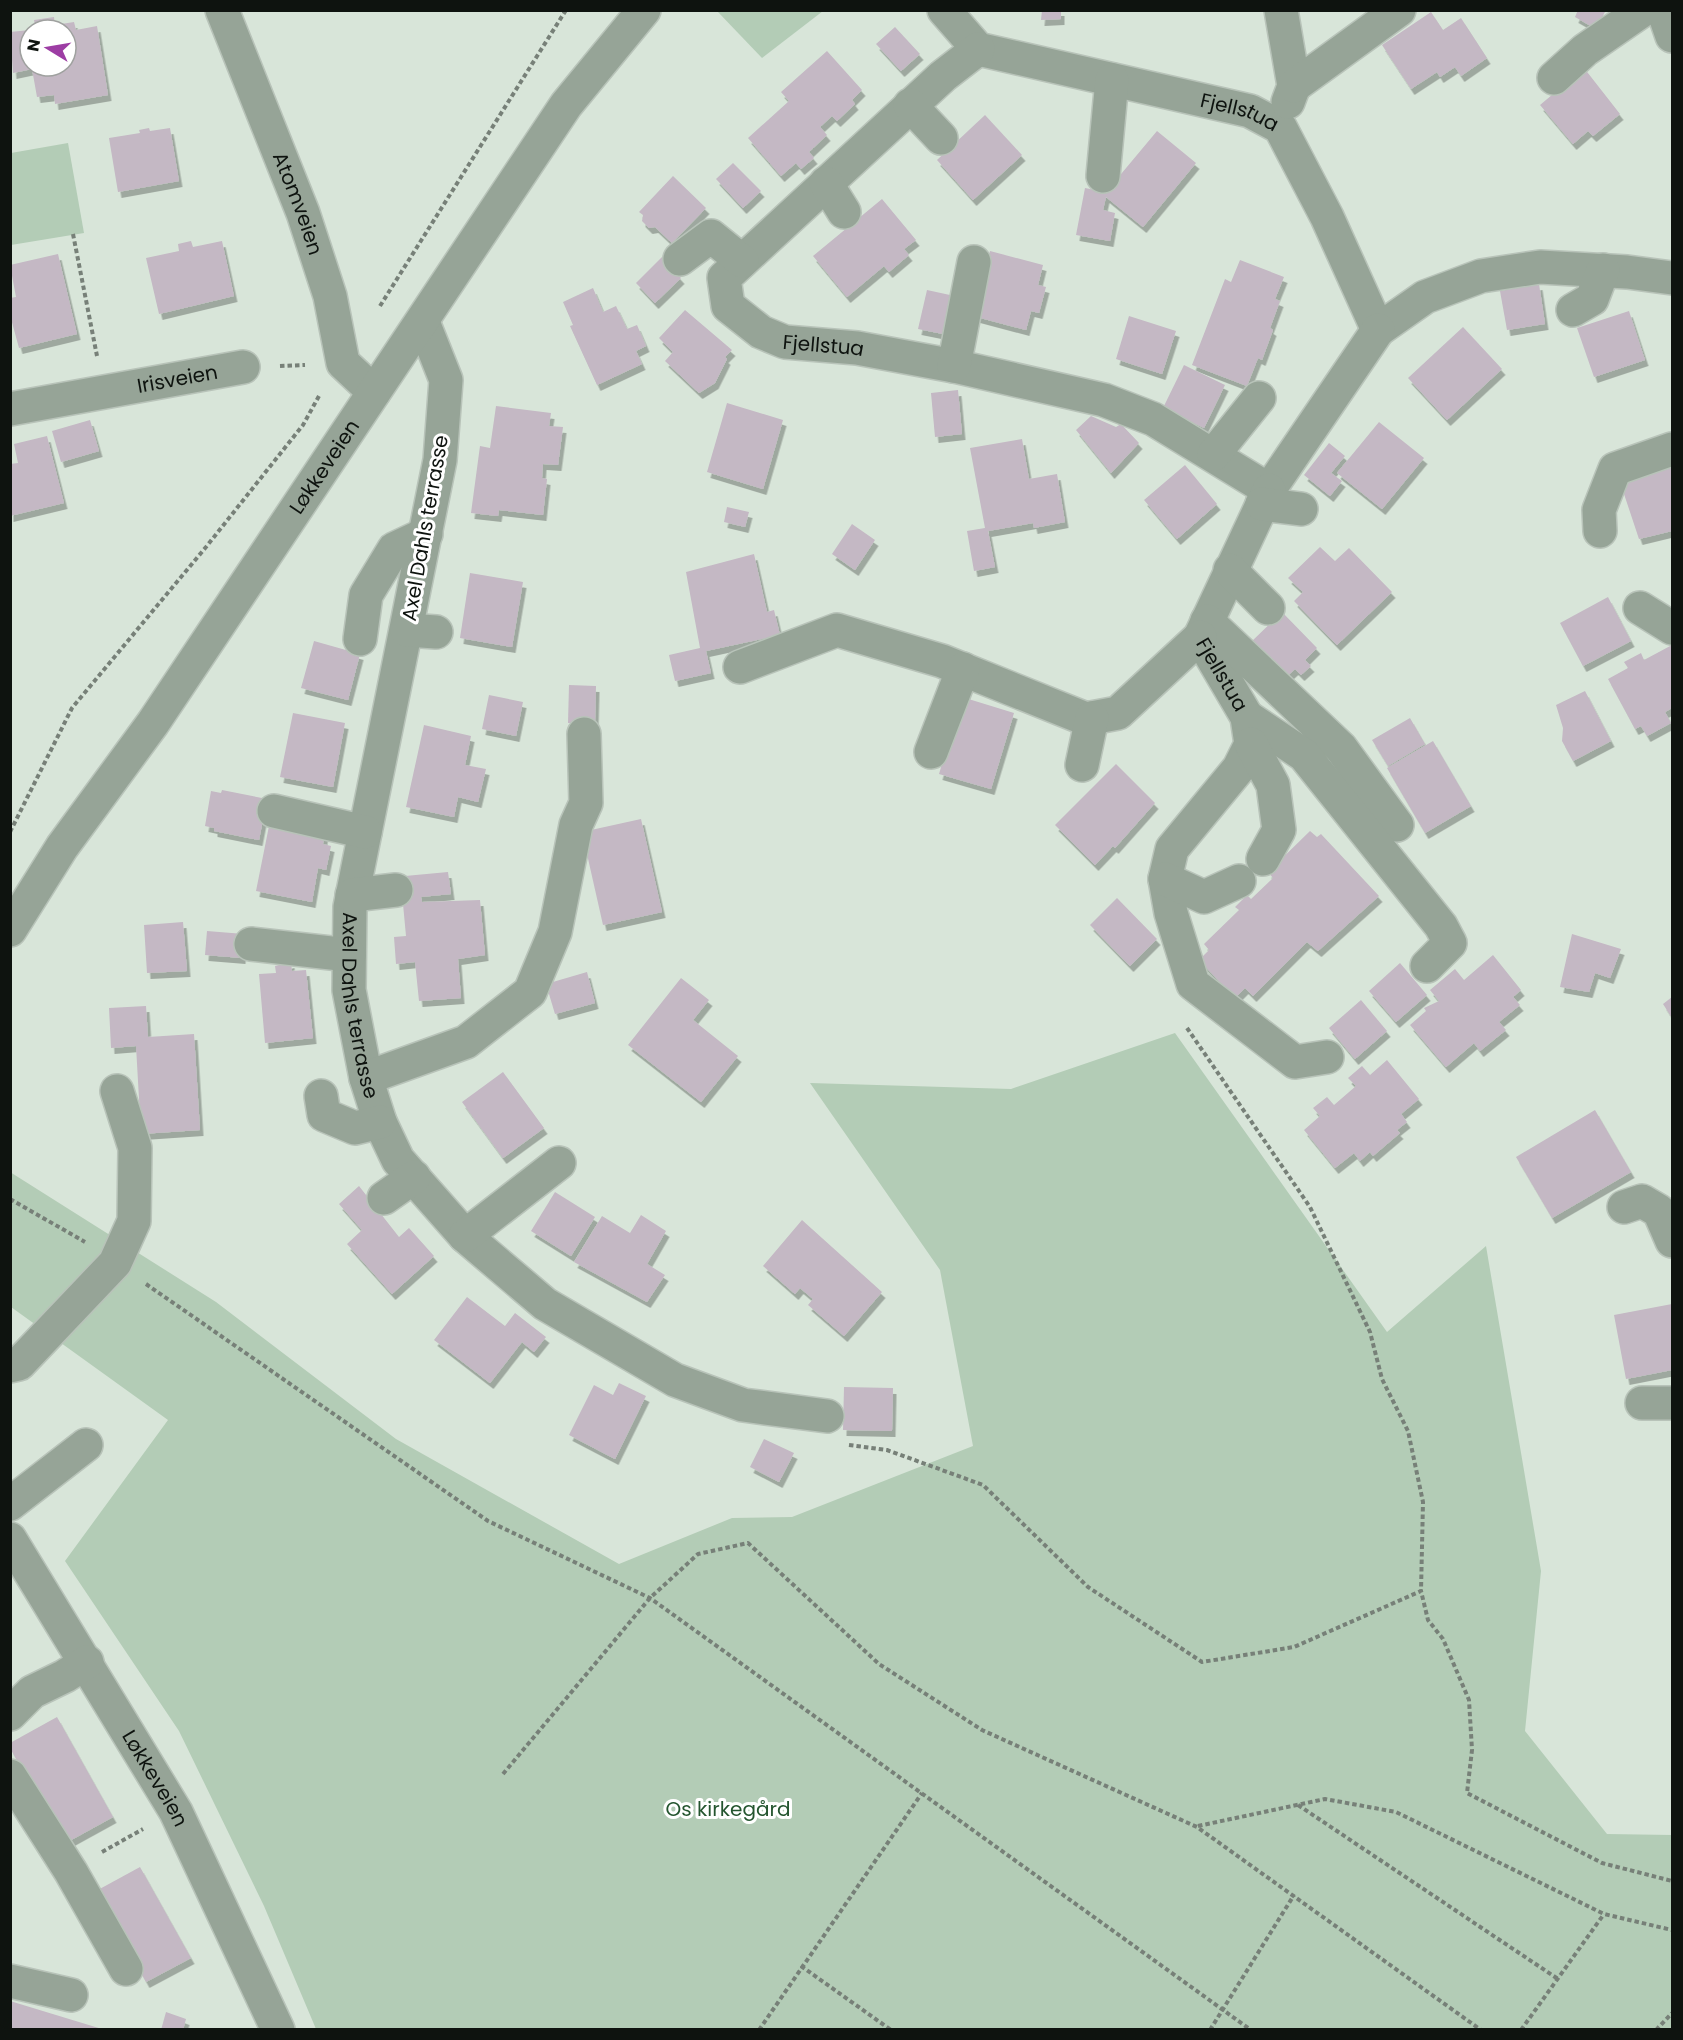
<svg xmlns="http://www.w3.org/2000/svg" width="1683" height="2040" viewBox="0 0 1683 2040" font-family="Poppins,sans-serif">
  <defs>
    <filter id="shadow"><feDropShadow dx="3.5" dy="6" stdDeviation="0" flood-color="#0004"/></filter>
  </defs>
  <rect width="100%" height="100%" fill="#d8e5d9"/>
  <g fill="#b3ccb6">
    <polygon points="717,11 823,11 762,58"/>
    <polygon points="68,143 84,233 11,245 11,153"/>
    <polygon points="1175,1033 1387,1332 1486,1246 1541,1571 1525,1731 1607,1834 1672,1835 1672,2029 316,2029 264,1906 179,1731 65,1561 168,1420 11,1307 10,1172 216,1302 396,1439 619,1564 732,1518 792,1517 973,1446 940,1270 810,1083 1011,1089"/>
  </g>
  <g fill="#c4b8c4" filter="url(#shadow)">
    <polygon points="1042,10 1061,10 1061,19 1041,20"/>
    <polygon points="1578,10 1606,10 1596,29 1575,17"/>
    <polygon points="1431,12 1443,30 1461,18 1487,58 1461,76 1455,67 1440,77 1437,72 1411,89 1382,45"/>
    <polygon points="54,17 55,25 74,22 76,30 97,26 108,95 55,104 54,95 37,97 32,69 13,73 10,32 30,30 30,66 66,66 66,30 36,30 34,20"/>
    <polygon points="895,27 920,54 901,71 876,44"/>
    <polygon points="827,51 862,90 852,100 855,104 837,121 832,116 820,127 827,135 809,152 814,158 801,169 796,163 781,176 748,138 789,101 781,92"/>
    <polygon points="1584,68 1620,114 1593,136 1588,131 1573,144 1540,105"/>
    <polygon points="985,115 1022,155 973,200 937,160"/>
    <polygon points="149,128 150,131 170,128 179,181 118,192 109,138 140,133 139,130"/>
    <polygon points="1157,131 1196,163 1143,227 1106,197 1103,210 1115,213 1110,241 1076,235 1085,188 1106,192"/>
    <polygon points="733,163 761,191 743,208 716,179"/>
    <polygon points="673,176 706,208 672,243 655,227 649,228 642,221 643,215 639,212"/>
    <polygon points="882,199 916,240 904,249 909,255 889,272 884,266 847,297 813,256"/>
    <polygon points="191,241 193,247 222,241 234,296 159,314 146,258 179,251 178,244"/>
    <polygon points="990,251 1043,265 1038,285 1046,287 1039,313 1031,311 1026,330 973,316"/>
    <polygon points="58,254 77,334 19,348 10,315 10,298 16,297 10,265"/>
    <polygon points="662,257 681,278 655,303 636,283"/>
    <polygon points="1240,260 1284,277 1275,299 1280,301 1270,328 1273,330 1262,360 1258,358 1247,386 1192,365 1225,279 1231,282"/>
    <polygon points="1539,284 1545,324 1507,330 1500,291"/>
    <polygon points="593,288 603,312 616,306 627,329 637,325 646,346 636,351 642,364 597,385 570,326 573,325 563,302"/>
    <polygon points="927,290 950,295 943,334 918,329"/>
    <polygon points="685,310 732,350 725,357 727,359 715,383 699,393 665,361 673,352 659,338"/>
    <polygon points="1629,311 1645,360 1594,377 1577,328"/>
    <polygon points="1129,316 1176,331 1162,374 1116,359"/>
    <polygon points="1463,327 1502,369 1447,420 1408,378"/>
    <polygon points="1184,365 1225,385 1204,428 1163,408"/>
    <polygon points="958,390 962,434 935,437 931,393"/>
    <polygon points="727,403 783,420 763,489 707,472"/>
    <polygon points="496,406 551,413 549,426 563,427 558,465 543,464 542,478 547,479 543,515 499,510 498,516 471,513 480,446 490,448"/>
    <polygon points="1091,416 1116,427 1121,424 1139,443 1111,473 1076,430"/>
    <polygon points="90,420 99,451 61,462 52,431"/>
    <polygon points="1379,422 1424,458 1382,509 1337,473"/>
    <polygon points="47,436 64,503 10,516 10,464 18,463 14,444"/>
    <polygon points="1022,439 1029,479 1057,474 1065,522 1034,528 1033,523 988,531 995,567 974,571 967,531 985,528 970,448"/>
    <polygon points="1329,443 1345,456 1331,473 1342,481 1330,496 1304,475"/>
    <polygon points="1672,461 1672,531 1639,539 1619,479"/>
    <polygon points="1185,465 1217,504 1177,539 1144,500"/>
    <polygon points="727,507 749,512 745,527 724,522"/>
    <polygon points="852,524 875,540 855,570 832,554"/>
    <polygon points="1320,547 1335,561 1349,548 1392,592 1337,645 1294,601 1303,592 1288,578"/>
    <polygon points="754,554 767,612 774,610 780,635 706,651 711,673 675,681 669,655 700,648 686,572"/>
    <polygon points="470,573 523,582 512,647 460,638"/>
    <polygon points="1608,597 1631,641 1583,666 1560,623"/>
    <polygon points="1282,612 1317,648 1305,660 1311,666 1301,675 1295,669 1284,679 1250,643"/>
    <polygon points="314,641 360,654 348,700 301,688"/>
    <polygon points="1672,645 1672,708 1665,712 1671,723 1647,736 1641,726 1635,729 1608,679 1628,668 1624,662 1641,653 1644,660"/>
    <polygon points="569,685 596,686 595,723 568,723"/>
    <polygon points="1585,691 1611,741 1573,761 1562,741 1563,728 1556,705"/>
    <polygon points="489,695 523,702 516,736 482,729"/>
    <polygon points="962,697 1014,713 991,789 939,774"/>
    <polygon points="293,713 345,723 333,787 280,777"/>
    <polygon points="1410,718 1425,744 1388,766 1372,740"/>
    <polygon points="424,725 471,736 465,765 486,769 478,802 458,797 454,817 406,807"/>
    <polygon points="1433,741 1471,806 1425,833 1387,768"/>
    <polygon points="1116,764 1155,803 1115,848 1113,846 1095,865 1055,825"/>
    <polygon points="222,790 267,799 259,840 214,831 214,828 205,826 211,791 221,793"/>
    <polygon points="641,819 662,912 603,925 582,832"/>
    <polygon points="270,821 325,832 323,844 331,846 326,870 318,868 312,902 256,891"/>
    <polygon points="1310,831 1317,837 1321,834 1379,896 1318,951 1307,942 1253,996 1245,988 1235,998 1199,960 1209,950 1204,944 1239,910 1235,907 1247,895 1251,899 1273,878 1268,872"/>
    <polygon points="448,872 451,894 421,897 422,902 480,900 485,955 458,959 461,998 419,1001 415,962 396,964 394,937 406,936 403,904 407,903 405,876"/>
    <polygon points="1117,898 1157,939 1130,966 1090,925"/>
    <polygon points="183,922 187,971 147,973 144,925"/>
    <polygon points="207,931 244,934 242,958 205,955"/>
    <polygon points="1572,934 1621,949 1610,978 1595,973 1589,992 1560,987"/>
    <polygon points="1493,955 1521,990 1513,997 1520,1005 1499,1022 1506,1030 1480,1051 1474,1043 1446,1067 1410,1025 1426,1011 1424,1008 1439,1001 1430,990 1455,969 1464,980"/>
    <polygon points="291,962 292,971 306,970 313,1038 265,1043 259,974 276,973 275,966"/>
    <polygon points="1400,963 1427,995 1396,1022 1369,991"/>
    <polygon points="587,972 595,1003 555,1014 546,984"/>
    <polygon points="681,978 709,1000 693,1020 738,1056 701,1102 628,1045"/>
    <polygon points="1672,997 1672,1018 1663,1004"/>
    <polygon points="1361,1000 1387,1031 1355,1059 1329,1028"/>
    <polygon points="146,1006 148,1037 194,1034 200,1130 141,1134 136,1046 111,1048 109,1008"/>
    <polygon points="1387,1060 1419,1099 1401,1114 1407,1122 1397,1130 1400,1133 1373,1156 1370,1152 1360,1161 1354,1153 1335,1168 1304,1130 1320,1116 1313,1108 1327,1097 1334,1105 1356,1086 1348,1078 1362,1066 1370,1075"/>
    <polygon points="503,1072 544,1128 503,1158 462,1102"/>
    <polygon points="1595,1110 1631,1172 1552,1218 1516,1157"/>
    <polygon points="359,1186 399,1237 409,1228 434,1256 392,1294 347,1244 362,1230 339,1204"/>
    <polygon points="555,1192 595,1217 571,1256 531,1231"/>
    <polygon points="641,1215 666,1231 647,1264 665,1275 647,1302 574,1262 602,1216 630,1233"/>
    <polygon points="802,1220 882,1292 844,1336 808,1305 813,1299 800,1288 795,1294 763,1266"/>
    <polygon points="467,1297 505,1326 515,1313 546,1337 534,1352 522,1342 490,1383 434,1340"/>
    <polygon points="1672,1304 1672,1370 1626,1379 1614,1315"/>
    <polygon points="619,1383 646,1396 615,1459 569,1435 594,1385 613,1395"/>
    <polygon points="844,1387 893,1388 892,1431 843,1430"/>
    <polygon points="764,1439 794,1453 779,1482 750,1467"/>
    <polygon points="57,1717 113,1817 64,1844 10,1748 10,1743"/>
    <polygon points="140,1867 191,1958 146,1982 96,1891"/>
    <polygon points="10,2001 102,2029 102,2030 10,2030"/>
    <polygon points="166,2012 186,2019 183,2030 161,2030"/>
  </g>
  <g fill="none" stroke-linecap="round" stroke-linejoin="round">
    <defs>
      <g id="minor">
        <path id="s1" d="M222 10 303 213 330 296 343 363 374 392"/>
        <path id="s2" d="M944 10 978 49 1250 111 1280 127 1327 217 1378 330 1425 297 1481 276 1540 267 1627 272 1672 278"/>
        <polyline points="1281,10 1294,86 1288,102"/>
        <polyline points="1663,10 1672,36"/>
        <path id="s3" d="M978 49 943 76 724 278 728 306 761 332 785 342 857 348 954 366 1104 400 1153 419 1269 490 1378 330"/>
        <polyline points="1554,78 1585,50 1643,10"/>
        <polyline points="1294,86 1399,10"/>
        <polyline points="910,105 941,138"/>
        <polyline points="1103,176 1112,80"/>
        <polyline points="826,183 844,212"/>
        <polyline points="680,259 711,236 742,261"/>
        <polyline points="1573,310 1592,299 1603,270"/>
        <path id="s4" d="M423 322 446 380 440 460 350 907 349 990 366 1078 380 1122 398 1160 465 1236 545 1304 675 1380 743 1405 827 1416"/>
        <polyline points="954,366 974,262"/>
        <path id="s5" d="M10 409 243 367"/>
        <polyline points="1214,454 1259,398"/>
        <path id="s6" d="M1269 490 1200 637 1247 717 1251 744 1239 768 1172 849 1165 879 1171 913 1193 984 1295 1062 1327 1057"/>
        <polyline points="1262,504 1301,509"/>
        <polyline points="1600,531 1599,510 1615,469 1672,449"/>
        <polyline points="1230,570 1268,608"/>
        <polyline points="1640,608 1672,628"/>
        <polyline points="1207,621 1341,748 1397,825"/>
        <polyline points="407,630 436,632"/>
        <polyline points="360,639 366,595 394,549 426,534"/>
        <polyline points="740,667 837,630 942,661 1086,719 1118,713 1200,637"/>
        <polyline points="1247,717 1304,755 1441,926 1450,943 1427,966"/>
        <polyline points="1251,744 1273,785 1279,830 1263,859"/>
        <polyline points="931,752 963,669"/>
        <polyline points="1082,765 1092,718"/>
        <polyline points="274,811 365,832"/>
        <polyline points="1165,879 1204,897 1239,881"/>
        <polyline points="352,895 396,890"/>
        <path id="s7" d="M10 930 62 847 153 723 566 105 644 10"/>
        <polyline points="251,944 349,955"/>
        <polyline points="366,1078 466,1042 530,992 555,932 576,825 586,803 584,734"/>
        <polyline points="321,1096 324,1115 355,1128 380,1122"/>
        <polyline points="384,1198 414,1177"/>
        <polyline points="1624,1207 1642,1201 1659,1211 1672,1241"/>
        <polyline points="465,1236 559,1163"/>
        <polyline points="10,1366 19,1364 115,1263 134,1221 135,1148 117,1091"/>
        <polyline points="1642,1403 1672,1403"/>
        <polyline points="10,1504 86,1445"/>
        <path id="s8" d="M10 1539 176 1812 278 2030"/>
        <polyline points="10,1714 32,1692 65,1676 87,1662"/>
        <polyline points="10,1776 71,1872 126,1969"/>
        <polyline points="10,1981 71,1995"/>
      </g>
    </defs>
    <use href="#minor" stroke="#b8c3b9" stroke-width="36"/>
    <g stroke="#778078" stroke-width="4" stroke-dasharray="4.5 3" stroke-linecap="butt">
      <polyline points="73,234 97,356"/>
      <polyline points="380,306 566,10"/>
      <polyline points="280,366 305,365"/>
      <polyline points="10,832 72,708 206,547 303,425 319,396"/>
      <polyline points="1187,1028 1310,1207 1370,1332 1382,1379 1408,1431 1423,1502 1421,1591"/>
      <polyline points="10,1199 85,1242"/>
      <polyline points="146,1284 488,1521 650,1598 1251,2030"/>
      <polyline points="849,1445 887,1450 983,1485 1088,1587 1202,1662 1294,1647 1421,1591 1428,1620 1443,1639 1469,1700 1472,1750 1467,1793 1602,1863 1672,1881"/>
      <polyline points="503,1774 650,1598 698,1554 748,1543 879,1664 982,1730 1197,1827 1481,2030"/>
      <polyline points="1298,1805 1558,1979"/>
      <polyline points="1198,1826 1325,1799 1396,1812 1604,1914 1672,1930"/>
      <polyline points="102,1852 143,1829"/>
      <polyline points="801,1966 891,2030"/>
      <polyline points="759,2030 922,1793"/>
      <polyline points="1210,2030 1294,1895"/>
      <polyline points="1521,2030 1604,1914"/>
      <polyline points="1656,2030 1672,2013"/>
    </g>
    <use href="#minor" stroke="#96a497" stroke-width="33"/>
  </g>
  <g text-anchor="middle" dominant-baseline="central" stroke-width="6" stroke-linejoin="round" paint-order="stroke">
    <g font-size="20" fill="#0e130f" stroke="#fff">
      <text stroke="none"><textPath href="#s2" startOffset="321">Fjellstua</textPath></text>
      <text stroke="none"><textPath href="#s1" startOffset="208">Atomveien</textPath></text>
      <text stroke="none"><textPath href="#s3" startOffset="477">Fjellstua</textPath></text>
      <text stroke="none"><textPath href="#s5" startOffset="170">Irisveien</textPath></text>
      <text stroke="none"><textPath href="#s7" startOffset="560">Løkkeveien</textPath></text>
      <text transform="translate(425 528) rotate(-80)">Axel Dahls terrasse</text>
      <text stroke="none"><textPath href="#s6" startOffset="206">Fjellstua</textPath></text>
      <text stroke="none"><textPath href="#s4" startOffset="698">Axel Dahls terrasse</textPath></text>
      <text stroke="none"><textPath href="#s8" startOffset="280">Løkkeveien</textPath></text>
    </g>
    <g font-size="20" fill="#24552f" stroke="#fff">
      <text x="728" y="1809">Os kirkegård</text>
    </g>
  </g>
  <rect width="1683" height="2040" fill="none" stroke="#0e130f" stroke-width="24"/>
  <g transform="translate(48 48) rotate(281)"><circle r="28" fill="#ffffff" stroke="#9fa19f" stroke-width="1.5"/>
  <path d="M0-4.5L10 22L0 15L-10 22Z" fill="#9d3da4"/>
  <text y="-9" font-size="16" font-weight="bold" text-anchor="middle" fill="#0e130f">N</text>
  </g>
</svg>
